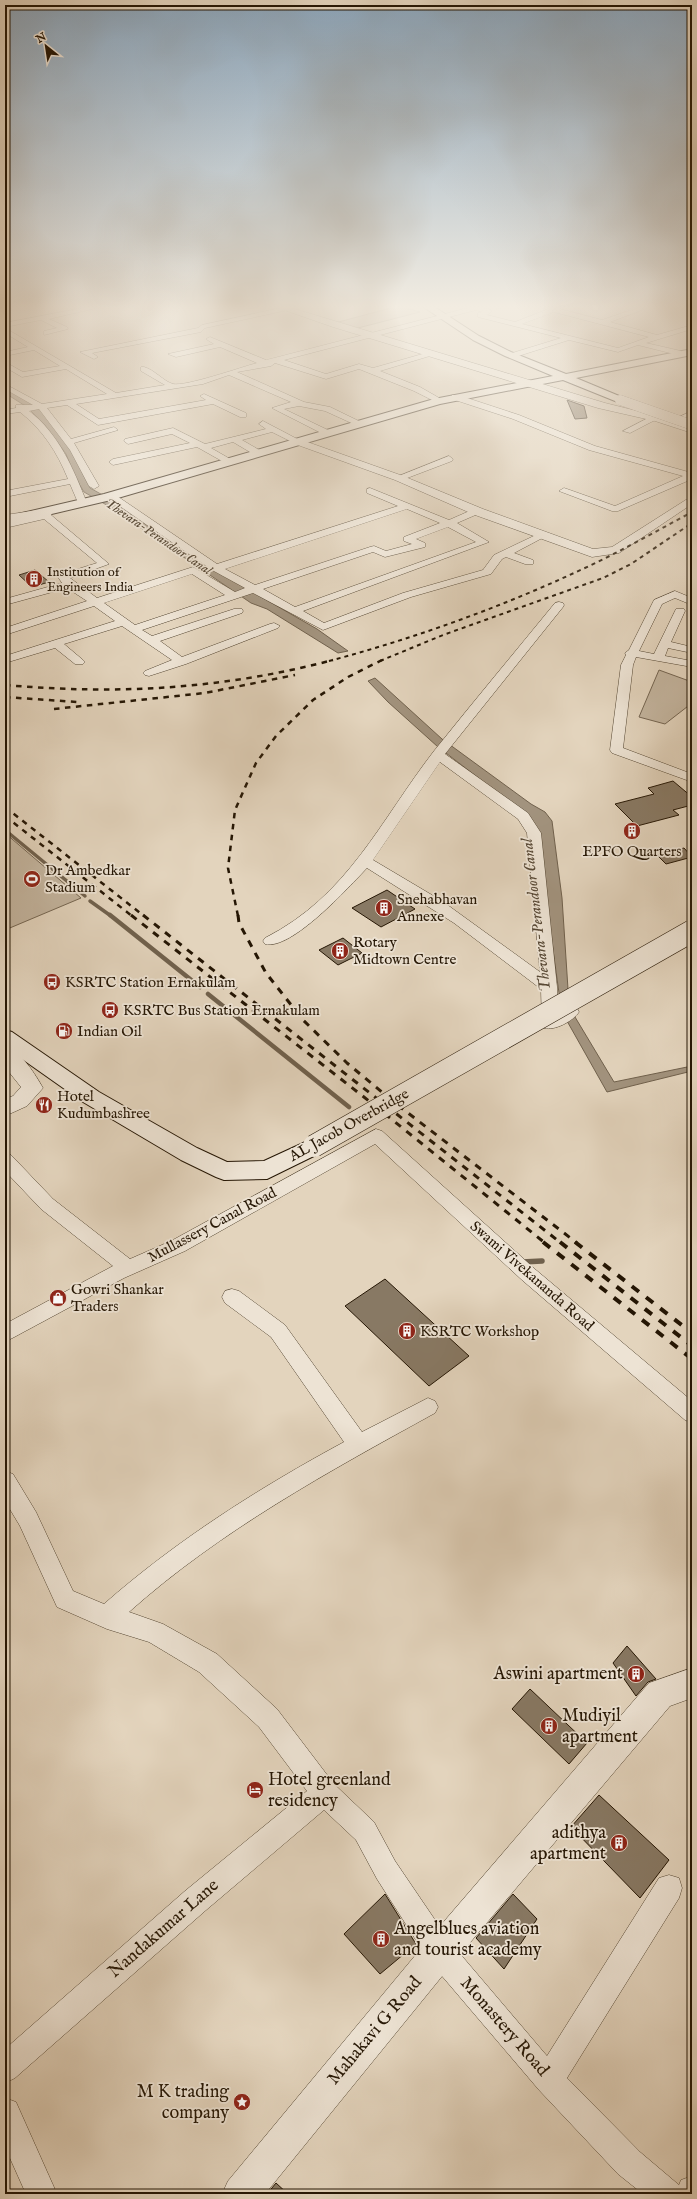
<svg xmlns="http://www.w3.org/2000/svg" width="697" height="2199" viewBox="0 0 697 2199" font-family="'IM FELL English',serif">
  <rect width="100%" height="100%" fill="#e3d4bd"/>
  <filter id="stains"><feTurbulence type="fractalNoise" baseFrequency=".005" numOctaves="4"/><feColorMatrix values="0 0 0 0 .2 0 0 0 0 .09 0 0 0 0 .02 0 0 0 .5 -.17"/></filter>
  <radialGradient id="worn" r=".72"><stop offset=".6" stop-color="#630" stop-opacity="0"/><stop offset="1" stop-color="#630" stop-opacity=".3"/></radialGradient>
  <g fill="#c3b49e" stroke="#746551">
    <polygon points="398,306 420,312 354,329 335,323"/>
    <polygon points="659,670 692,682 692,703 665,724 639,717"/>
    <polygon points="5,833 81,898 5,930"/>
  </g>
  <g fill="#a2937e" stroke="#70614d">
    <polygon points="5,387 40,409 66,441 90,488 117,503 156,532 214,570 317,629 348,651 338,653 267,609 251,603 110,507 84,492 75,477 66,454 45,425 27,407 5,393"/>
    <polygon points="375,678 442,739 531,804 545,812 552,821 562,898 568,989 575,1017 614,1082 692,1066 692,1071 607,1092 567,1021 559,993 546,899 527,815 438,747 388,702 368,681"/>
  </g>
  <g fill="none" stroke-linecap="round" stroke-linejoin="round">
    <g stroke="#70614d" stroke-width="3.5">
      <polyline points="5,830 85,896"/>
      <polyline points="90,901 111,916"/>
    </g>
    <g stroke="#70614d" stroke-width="4.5">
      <polyline points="110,915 200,987"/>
      <polyline points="208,994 349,1107"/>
    </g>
    <polyline stroke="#70614d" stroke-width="5.5" points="522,1262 542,1261"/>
  </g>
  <g fill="#887964" stroke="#251604">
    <polygon points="567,400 584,406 587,418 575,419"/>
    <polygon points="35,570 49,582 32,587 19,575"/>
    <polygon points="673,781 692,797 692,805 673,810 679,815 637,826 615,804 654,794 648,788"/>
    <polygon points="684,848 692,857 666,864 657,855"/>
    <polygon points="387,890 415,909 381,927 352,908"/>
    <polygon points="343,938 362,953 338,965 319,950"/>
    <polygon points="385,1279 469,1356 429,1386 345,1306"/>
    <polygon points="627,1646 656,1679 648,1682 636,1696 613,1663"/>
    <polygon points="530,1689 587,1743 569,1764 512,1709"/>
    <polygon points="599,1795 669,1860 640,1898 571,1827"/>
    <polygon points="385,1894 416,1944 380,1974 344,1934"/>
    <polygon points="513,1894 537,1919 504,1969 476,1938"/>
    <polygon points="276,2183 288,2194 267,2194"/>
  </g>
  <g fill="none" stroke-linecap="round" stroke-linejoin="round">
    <defs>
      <g id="minor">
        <polygon points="93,306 105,306 49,319 67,327 68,329 44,335 44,331 57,328 41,320 5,327 5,323"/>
        <path d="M476 306 491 310V312L487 315 515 322 546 310 544 308 548 306H565L560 309 602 320 640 307 644 309 642 310 610 322 657 335 692 325V329L646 343 681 351V355H678L638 345 618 352 569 340 512 358 508 356 509 354 561 338 478 317V313L482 312 476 310 284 360 326 374 359 364 373 368 433 351V355L380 371 420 387 441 399 442 401 438 403 414 391 359 369 326 379 275 363 271 366 237 372 304 402 330 407 365 424 358 426 325 411 299 406 284 409 330 431 331 433 327 436 272 408 291 402 229 375 203 384 76 404 99 419 206 400 200 396 204 394 246 413V417H240L213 404 98 425 67 405 47 408 71 439 114 427 118 430 74 443 99 486 94 489 89 486 70 450 39 409 29 411C59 434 73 468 87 503L85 505H79L70 484 5 497V491L68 479C57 452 43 430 20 412L5 414V410L16 408V405H33L5 389V384L42 404 107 394 66 369 22 377 5 367V362L23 372 60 366 34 350 5 356V352L28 347 5 333V328L116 393 165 385 141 371V367H144C155 370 163 381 173 384 185 387 242 367 257 363L220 347 176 357 168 354 214 344 206 339 210 337 266 360ZM554 312 649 337 618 348 522 324Z"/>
        <polygon points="499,306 508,306 496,309 496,307"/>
        <polygon points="286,307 290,309 288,310 205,328 201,332 92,353 98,357 94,359 80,352 198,328 202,325"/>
        <polygon points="452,395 458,395 519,415 595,446 692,473 692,479 618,511 612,511 559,491 564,488 567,489 615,506 683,476 589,450 513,419 452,399"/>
        <polygon points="692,411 692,417 681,421 677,418"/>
        <polygon points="652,416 659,418 630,433 623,431"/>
        <polygon points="263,421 303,442 296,444 272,432 242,440 261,451 261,455 255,455 233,442 211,448 232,460 232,464 229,465 197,447 113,465 109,462 113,459 190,443 172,434 128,444 124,441 125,439 173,428 205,444 266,429 259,424"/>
        <polygon points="449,456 453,459 452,461 402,480 399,481 394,478"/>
        <path d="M370 488 449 520 474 509H480V513L457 523 489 542 303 611 324 623 403 593 483 570 494 555 540 533H546L548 535 514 553 533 560V564H525L506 557 502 559 491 574 411 597 323 630 253 593 142 630 152 636 234 609H242L243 611 242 613 160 641 182 657 270 624 274 623 280 626 278 628 186 664 149 676 145 675 143 673 145 671 172 660 122 626 64 644 83 660 85 662 83 664H75L55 648 5 663V656L115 621 94 606 5 635V628L87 601 67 588 5 605V599L62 583 58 577 59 575 97 563 44 519 5 528V522L38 515 5 521V515L52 508 54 510 51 515 109 564 70 578 97 598 193 567 235 592 245 588 212 570 108 498V494H114L217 564 398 506 367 493V489ZM407 509 440 523 404 537V541L412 544 386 551 374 546 370 547 255 585 225 569ZM448 527 476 542 295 607 263 589 373 552 385 557 425 547V543L416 539ZM192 574 225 595 135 625 104 603Z"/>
        <polygon points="675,591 692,598 692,605 675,598 662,604 639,651 654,654 675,611 676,609 684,609 685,611 671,642 692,647 692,653 668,648 665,656 692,661 692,667 636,657 633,665 623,748 692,774 692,782 612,753 610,750 621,665 626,655 625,653 629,650 654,600"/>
        <path d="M559 602 563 603 564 605 563 607 445 754 528 813 541 833 557 987 558 1013 571 1007 577 1008 579 1012C573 1021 555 1031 544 1028L542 1024 541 989 454 923 367 868C349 887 291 951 265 944L263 941 265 938C348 896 380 821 434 751 474 701 515 652 555 603ZM440 762 518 819 527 833 540 972 442 901 373 860Z"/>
        <polygon points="376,1129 382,1131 536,1270 692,1401 692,1423 685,1420 522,1280 375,1144 185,1251 124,1278 5,1342 5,1324 113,1266 41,1209 5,1171 5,1153 11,1155 53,1199 130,1259 171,1241"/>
        <path d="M232 1289 239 1291 285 1325 362 1432 428 1398 435 1401 438 1407 435 1413C328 1472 221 1530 129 1612L163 1624 217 1654 277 1709 334 1784 374 1822 395 1861 450 1942 547 2056 659 1878 669 1875 679 1878 682 1888 679 1898 567 2078 640 2152 679 2185 681 2180 692 2176V2194H643L618 2174 539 2090 430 1962 377 1879 356 1840 324 1810 205 1911 15 2078 5 2083V2049L185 1891 307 1791 259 1727 199 1672 149 1642 107 1629 57 1607 20 1526 5 1501V1471L13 1474 36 1512 73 1591 104 1604C177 1540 259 1488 344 1442L271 1337 225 1303 222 1297 225 1291Z"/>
        <polygon points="5,2098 16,2102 57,2194 26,2194 5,2147"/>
      </g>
      <g id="tertiary">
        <polygon points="273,306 285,306 605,403 637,411 645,411 692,427 692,433 655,421 598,408 333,327"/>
        <polygon points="299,439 403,476 483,509 593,549 612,547 692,496 692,504 619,553 592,557 475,515 395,480 295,444 294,442 295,440"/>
        <path d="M5 1047C22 1052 35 1074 43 1088L27 1106 5 1116V1099L13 1096 21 1087 5 1067Z"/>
        <polygon points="692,1668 692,1698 670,1706 452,1964 265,2194 222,2194 228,2181 428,1940 649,1683"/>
      </g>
      <g id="secondary">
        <polygon points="422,306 433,306 479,336 511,352 566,374 692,349 692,355 576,378 624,398 625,400 624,402 620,403 563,380 440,404 111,500 5,525 5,517 104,494 434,399 553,376 505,356 473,340"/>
        <polygon points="5,1030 12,1032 99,1092 197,1148 227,1162 264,1161 314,1138 322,1140 325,1146 322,1152 267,1179 224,1180 216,1177 181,1160 83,1102 5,1047"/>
      </g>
    </defs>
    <use href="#minor" stroke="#544632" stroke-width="1"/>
    <use href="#tertiary" stroke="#544632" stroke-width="1"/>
    <use href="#secondary" stroke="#251604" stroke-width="2"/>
    <use href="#minor" fill="#ede3d4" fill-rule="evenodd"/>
    <use href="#tertiary" fill="#ede3d4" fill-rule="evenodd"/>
    <use href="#secondary" fill="#ede3d4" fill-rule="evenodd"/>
    <g stroke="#251604" stroke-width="2" stroke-dasharray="4 4" stroke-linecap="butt">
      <path d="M329 661C412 639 496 609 574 573 614 555 653 533 692 512"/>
      <polyline points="380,661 443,635 603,578 631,564 692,523"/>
    </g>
    <g stroke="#251604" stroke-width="2.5" stroke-dasharray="5.5 5.5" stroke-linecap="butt">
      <path d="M5 685C119 695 223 689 333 660"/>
      <polyline points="5,697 77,702"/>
      <polyline points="54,709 205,693 295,675"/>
      <polyline points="5,807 144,916"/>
      <polyline points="5,816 132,916"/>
      <polyline points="238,916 228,868 235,810 256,763 276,736 313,700 348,677 382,660"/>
    </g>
    <g stroke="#251604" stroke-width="3" stroke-dasharray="7 7" stroke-linecap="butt">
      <polyline points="131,915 369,1101 545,1243"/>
      <polyline points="143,915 561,1243"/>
      <polyline points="238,915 239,923 266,973 303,1020 347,1063 395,1103 577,1243"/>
    </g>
    <g stroke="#251604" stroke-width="4" stroke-dasharray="9 9" stroke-linecap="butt">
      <polyline points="543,1242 692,1359"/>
      <polyline points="560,1242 692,1346"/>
      <polyline points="575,1242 692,1333"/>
    </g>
    <defs>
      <polyline id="secondary-bridge-far1" points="620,400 692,425"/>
      <polyline id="secondary-bridge" points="314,1146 692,931"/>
    </defs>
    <use href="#secondary-bridge-far1" stroke="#251604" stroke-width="10" stroke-linecap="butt"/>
    <use href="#secondary-bridge" stroke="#251604" stroke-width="23" stroke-linecap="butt"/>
    <use href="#secondary-bridge-far1" stroke="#ede3d4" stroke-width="10"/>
    <use href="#secondary-bridge" stroke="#ede3d4" stroke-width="22"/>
  </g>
  <linearGradient id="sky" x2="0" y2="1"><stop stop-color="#8ca7be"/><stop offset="0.5" stop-color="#f2ece1"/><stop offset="1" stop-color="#f2ece1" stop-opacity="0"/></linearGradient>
  <rect width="697" height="614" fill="url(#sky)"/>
  <defs>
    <symbol id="building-disc" viewBox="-11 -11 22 22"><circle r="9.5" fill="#8f2418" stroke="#ede3d4"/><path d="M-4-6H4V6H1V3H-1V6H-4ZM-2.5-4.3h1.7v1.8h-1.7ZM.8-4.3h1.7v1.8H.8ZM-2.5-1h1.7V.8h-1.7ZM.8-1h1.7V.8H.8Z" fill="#fff"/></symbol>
    <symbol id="stadium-disc" viewBox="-11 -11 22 22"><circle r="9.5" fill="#8f2418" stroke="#ede3d4"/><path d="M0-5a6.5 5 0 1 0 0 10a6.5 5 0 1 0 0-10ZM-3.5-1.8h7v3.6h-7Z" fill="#fff"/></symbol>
    <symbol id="bus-disc" viewBox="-11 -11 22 22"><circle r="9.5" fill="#8f2418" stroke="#ede3d4"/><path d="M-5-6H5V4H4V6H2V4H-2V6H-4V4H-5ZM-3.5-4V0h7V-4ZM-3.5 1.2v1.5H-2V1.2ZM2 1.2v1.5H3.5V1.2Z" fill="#fff"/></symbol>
    <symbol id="fuel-disc" viewBox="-11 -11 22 22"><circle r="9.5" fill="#8f2418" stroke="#ede3d4"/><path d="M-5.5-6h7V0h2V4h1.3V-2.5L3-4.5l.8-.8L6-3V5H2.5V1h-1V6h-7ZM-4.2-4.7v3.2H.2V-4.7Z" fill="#fff"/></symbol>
    <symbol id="restaurant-disc" viewBox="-11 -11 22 22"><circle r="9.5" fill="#8f2418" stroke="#ede3d4"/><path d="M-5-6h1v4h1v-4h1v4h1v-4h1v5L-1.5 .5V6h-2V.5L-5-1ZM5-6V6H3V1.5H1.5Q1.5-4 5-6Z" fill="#fff"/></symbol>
    <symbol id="shop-disc" viewBox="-11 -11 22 22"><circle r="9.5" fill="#8f2418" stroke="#ede3d4"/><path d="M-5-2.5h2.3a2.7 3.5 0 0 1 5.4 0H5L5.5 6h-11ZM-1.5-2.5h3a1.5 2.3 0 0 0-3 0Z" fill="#fff"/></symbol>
    <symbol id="hotel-disc" viewBox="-11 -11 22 22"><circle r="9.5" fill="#8f2418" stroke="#ede3d4"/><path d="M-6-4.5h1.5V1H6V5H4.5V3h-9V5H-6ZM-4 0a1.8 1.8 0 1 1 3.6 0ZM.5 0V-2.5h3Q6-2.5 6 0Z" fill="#fff"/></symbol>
    <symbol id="sight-disc" viewBox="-11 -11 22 22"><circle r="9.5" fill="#8f2418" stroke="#ede3d4"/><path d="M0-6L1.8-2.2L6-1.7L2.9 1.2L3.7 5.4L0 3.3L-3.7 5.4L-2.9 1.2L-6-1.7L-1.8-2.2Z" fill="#fff"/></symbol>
  </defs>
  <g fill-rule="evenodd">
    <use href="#building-disc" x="24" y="569" width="20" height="20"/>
    <use href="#building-disc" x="622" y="821" width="20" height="20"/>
    <use href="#stadium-disc" x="22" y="869" width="20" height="20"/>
    <use href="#building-disc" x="374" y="898" width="20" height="20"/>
    <use href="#building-disc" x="330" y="941" width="20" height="20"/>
    <use href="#bus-disc" x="42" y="972" width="20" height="20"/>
    <use href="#bus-disc" x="100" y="1000" width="20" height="20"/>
    <use href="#fuel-disc" x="54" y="1021" width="20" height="20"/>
    <use href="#restaurant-disc" x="34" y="1095" width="20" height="20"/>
    <use href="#shop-disc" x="48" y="1288" width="20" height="20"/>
    <use href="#building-disc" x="397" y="1321" width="20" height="20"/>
    <use href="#building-disc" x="626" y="1664" width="20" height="20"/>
    <use href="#building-disc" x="539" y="1716" width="20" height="20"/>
    <use href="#hotel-disc" x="245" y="1780" width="20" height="20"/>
    <use href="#building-disc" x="609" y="1833" width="20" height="20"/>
    <use href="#building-disc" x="371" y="1929" width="20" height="20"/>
    <use href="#sight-disc" x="232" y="2092" width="20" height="20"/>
  </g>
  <g text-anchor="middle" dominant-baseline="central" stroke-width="3.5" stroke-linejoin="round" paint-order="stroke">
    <g font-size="13" font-style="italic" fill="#574835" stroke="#ede3d4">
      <text transform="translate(158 537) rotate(34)">Thevara-Perandoor Canal</text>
    </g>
    <g font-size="13" fill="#251604" stroke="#ede3d4" text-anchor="start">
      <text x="47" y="572">Institution of<tspan x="47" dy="15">Engineers India</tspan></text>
    </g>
    <g font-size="15" fill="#251604" stroke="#ede3d4" text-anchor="start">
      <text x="632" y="851" text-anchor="middle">EPFO Quarters</text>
      <text x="45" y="870">Dr Ambedkar<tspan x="45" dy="17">Stadium</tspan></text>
      <text x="397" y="899">Snehabhavan<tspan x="397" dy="17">Annexe</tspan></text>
      <text x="353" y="942">Rotary<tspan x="353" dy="17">Midtown Centre</tspan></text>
      <text x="65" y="982">KSRTC Station Ernakulam</text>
      <text x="123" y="1010">KSRTC Bus Station Ernakulam</text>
      <text x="77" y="1031">Indian Oil</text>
      <text x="57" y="1096">Hotel<tspan x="57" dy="17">Kudumbashree</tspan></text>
      <text x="71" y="1289">Gowri Shankar<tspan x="71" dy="17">Traders</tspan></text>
      <text x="420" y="1331">KSRTC Workshop</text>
    </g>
    <g font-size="15" fill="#251604" stroke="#ede3d4">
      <text transform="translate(349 1125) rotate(-29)">AL Jacob Overbridge</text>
      <text transform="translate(212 1225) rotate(-28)">Mullassery Canal Road</text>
      <text transform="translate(532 1276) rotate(41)">Swami Vivekananda Road</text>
    </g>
    <g font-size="16" font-style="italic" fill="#574835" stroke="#ede3d4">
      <text transform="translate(537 915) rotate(-97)">Thevara-Perandoor Canal</text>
    </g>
    <g font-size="18" fill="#251604" stroke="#ede3d4" text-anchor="end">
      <text x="623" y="1674">Aswini apartment</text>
      <text x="562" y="1716" text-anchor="start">Mudiyil<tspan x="562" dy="21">apartment</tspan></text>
      <text x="268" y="1780" text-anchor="start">Hotel greenland<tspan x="268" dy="21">residency</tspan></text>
      <text x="606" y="1833">adithya<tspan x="606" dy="21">apartment</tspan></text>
      <text x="394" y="1929" text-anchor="start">Angelblues aviation<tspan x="394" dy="21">and tourist academy</tspan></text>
      <text x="229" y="2092">M K trading<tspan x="229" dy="21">company</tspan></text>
    </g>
    <g font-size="18" fill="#251604" stroke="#ede3d4">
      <text transform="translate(164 1929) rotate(-41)">Nandakumar Lane</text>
      <text transform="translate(504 2027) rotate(49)">Monastery Road</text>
      <text transform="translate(375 2031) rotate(-50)">Mahakavi G Road</text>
    </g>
  </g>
  <rect width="697" height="2199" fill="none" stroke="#e3d4bd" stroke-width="20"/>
  <rect x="6" y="6" width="685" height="2187" fill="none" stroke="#251604" stroke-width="2"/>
  <rect x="10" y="10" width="677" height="2179" fill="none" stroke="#251604"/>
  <g transform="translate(46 46) rotate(330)" stroke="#ede3d4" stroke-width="3" paint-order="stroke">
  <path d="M0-3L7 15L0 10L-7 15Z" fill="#251604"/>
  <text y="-6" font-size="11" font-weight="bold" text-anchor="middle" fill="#251604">N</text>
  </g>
  <rect width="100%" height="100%" filter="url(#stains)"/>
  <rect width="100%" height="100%" fill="url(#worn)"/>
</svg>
